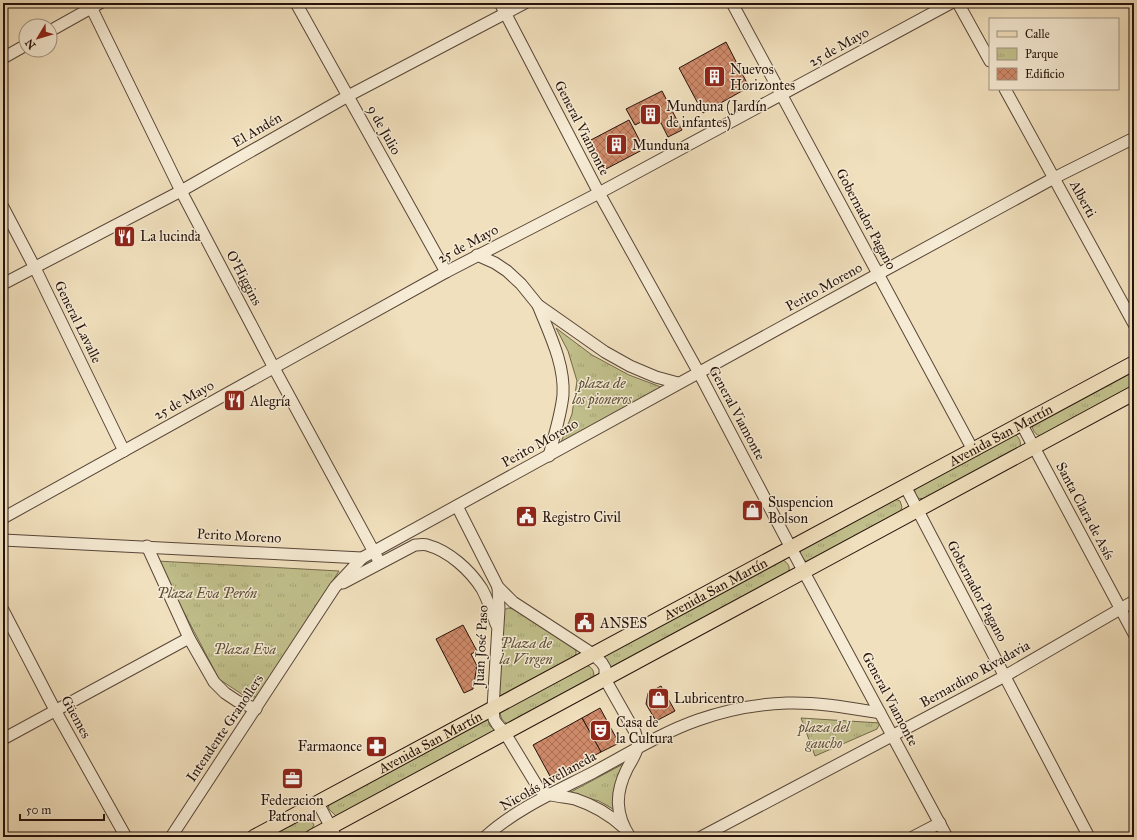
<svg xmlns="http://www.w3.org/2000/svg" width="1137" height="840" viewBox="0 0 1137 840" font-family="'IM FELL Great Primer',serif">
  <defs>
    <pattern id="park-tufts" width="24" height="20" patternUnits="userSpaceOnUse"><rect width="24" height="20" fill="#c1c08c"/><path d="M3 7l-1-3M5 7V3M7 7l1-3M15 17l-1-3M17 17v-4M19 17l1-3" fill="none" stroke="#a6a477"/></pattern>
    <pattern id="building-cross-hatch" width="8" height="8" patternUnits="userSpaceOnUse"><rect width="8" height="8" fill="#ce8969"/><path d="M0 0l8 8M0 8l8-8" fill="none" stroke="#a76f55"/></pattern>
  </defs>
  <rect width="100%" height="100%" fill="#f1e0bd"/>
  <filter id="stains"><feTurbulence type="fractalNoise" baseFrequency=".005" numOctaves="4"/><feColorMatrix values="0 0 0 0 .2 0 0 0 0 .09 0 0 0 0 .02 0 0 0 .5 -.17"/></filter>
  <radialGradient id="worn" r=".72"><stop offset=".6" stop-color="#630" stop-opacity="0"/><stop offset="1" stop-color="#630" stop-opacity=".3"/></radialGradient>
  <g fill="url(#park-tufts)" stroke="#73694c">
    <polygon points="556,328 592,355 629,375 661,387 560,445 572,414 577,381 568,351"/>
    <path d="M1134 368V387L1040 436C1034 434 1031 428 1033 422Z"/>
    <path d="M1012 435H1016C1020 439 1021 442 1020 448L926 498C916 500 914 497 915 487Z"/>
    <path d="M895 499 900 501 902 507 900 512 809 562H807C801 558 799 554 801 548Z"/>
    <path d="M783 560C788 563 791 567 788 573L612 671 602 657Z"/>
    <polygon points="157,561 339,571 258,697 246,697 219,679"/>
    <polygon points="508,608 514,609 574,648 576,651 576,654 573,657 500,696 498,696 504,610"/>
    <path d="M585 665C591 666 594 670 594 676L592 680 509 724C502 722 500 717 500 710Z"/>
    <polygon points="489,718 489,725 496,731 341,815 336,816 329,809 328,804"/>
    <polygon points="801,718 880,723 877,729 815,756"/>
    <polygon points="625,763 614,806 613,809 599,801 569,793"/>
    <path d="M304 815 309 817 314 825C307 840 279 837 263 837Z"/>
  </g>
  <g fill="url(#building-cross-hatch)" stroke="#25120b">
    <polygon points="726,42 749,87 703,113 679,68"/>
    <polygon points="662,91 682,130 668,137 661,123 647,119 635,125 626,109"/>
    <polygon points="629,120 644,149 604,170 589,141"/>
    <polygon points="463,625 477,651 471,654 477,666 473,689 464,693 436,639"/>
    <polygon points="661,686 675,711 656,721 646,704 648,693"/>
    <polygon points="600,708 619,743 601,752 582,718"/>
    <polygon points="582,718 601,752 551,778 533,745"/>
  </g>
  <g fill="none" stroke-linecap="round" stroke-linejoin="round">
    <defs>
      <g id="minor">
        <polyline points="89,3 181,191 274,368 380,563"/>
        <polyline points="296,3 446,272"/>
        <polyline points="500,3 599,193 699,373 791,548 947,837"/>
        <polyline points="732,3 973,450"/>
        <polyline points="958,3 990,61"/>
        <polyline points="50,31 100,3"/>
        <polyline points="3,58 26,45"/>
        <polyline points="1005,89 1134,324"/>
        <polyline points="3,207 35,268 124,451"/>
        <polyline points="477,255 495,263 507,271 521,284 538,305 605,352 630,366 656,377 678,383"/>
        <polyline points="3,284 181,191 348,96 525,3"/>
        <path d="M538 305C549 333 565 364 563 395 561 415 554 436 549 456"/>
        <polyline points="1021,423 1134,634"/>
        <polyline points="905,486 1089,837"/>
        <path d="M457 506 498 587 513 602 593 654 602 663 605 668V679L635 732C641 749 635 754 627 769 615 793 615 814 630 837"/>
        <polyline points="3,518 446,272 599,193 951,3"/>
        <polyline points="3,540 362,558 878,274 1054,178 1134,138"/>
        <polyline points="147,546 189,638 214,682 225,693 237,701 256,709"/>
        <path d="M343 583 415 545C419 545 424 544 427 545 449 551 470 570 482 589 488 600 492 612 496 624"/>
        <path d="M498 587 499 609 493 708 494 719 497 724 505 733 539 789C548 797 563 796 575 799 593 805 609 814 623 827"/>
        <polyline points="3,610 55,710 126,837"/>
        <polyline points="3,739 189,638"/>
        <polyline points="318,803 336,837"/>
        <polyline points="171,837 335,587 362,558"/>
        <path d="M485 837C516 809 555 792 592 773 626 755 661 733 698 720 726 710 757 704 787 703 818 702 850 708 880 713"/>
        <polyline points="701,837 1005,676 1134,601"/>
        <polyline points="913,837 940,823"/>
      </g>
      <g id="major">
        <path id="s1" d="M254 837 1134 363"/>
        <polyline points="312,837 1134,393"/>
      </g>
    </defs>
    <use href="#minor" stroke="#584638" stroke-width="13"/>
    <use href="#major" stroke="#25120b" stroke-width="16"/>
    <use href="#minor" stroke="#f6ebd4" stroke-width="11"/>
    <use href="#major" stroke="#f1e0bd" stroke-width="14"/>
  </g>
  <defs>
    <symbol id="building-square" viewBox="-11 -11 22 22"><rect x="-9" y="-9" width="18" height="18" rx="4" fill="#8f2418" stroke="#f6ebd4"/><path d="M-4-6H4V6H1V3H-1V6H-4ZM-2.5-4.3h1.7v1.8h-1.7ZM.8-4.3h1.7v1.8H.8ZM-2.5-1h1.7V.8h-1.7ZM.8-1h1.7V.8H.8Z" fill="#fff"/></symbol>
    <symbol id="restaurant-square" viewBox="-11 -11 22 22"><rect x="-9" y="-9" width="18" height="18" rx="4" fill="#8f2418" stroke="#f6ebd4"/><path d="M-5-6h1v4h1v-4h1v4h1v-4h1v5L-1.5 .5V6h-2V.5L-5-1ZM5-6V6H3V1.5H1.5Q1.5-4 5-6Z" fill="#fff"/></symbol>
    <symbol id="shop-square" viewBox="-11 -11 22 22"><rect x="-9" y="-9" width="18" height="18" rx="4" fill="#8f2418" stroke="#f6ebd4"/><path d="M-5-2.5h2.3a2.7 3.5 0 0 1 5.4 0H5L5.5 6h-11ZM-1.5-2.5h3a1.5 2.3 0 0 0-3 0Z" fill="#fff"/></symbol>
    <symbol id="civic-square" viewBox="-11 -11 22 22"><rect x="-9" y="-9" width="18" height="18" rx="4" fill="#8f2418" stroke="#f6ebd4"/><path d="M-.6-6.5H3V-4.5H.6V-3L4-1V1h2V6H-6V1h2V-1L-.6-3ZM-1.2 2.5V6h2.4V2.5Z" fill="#fff"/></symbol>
    <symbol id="theatre-square" viewBox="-11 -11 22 22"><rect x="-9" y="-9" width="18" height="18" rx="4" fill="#8f2418" stroke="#f6ebd4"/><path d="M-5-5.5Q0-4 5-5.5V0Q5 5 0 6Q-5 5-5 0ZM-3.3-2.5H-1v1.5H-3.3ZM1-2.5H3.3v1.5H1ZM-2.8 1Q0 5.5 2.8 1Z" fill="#fff"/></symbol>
    <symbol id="pharmacy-square" viewBox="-11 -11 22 22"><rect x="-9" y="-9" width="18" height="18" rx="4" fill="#8f2418" stroke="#f6ebd4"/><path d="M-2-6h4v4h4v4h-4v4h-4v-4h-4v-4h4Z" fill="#fff"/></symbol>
    <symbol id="office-square" viewBox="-11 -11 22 22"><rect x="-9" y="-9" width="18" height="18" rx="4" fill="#8f2418" stroke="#f6ebd4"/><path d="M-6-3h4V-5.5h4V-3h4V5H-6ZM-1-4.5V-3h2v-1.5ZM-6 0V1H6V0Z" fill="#fff"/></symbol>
  </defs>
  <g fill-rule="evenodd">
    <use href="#building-square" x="702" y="64" width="25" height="25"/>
    <use href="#building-square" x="638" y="102" width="25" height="25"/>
    <use href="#building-square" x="604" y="132" width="25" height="25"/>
    <use href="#restaurant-square" x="112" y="224" width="25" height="25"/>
    <use href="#restaurant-square" x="222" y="388" width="25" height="25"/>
    <use href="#shop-square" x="740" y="498" width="25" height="25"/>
    <use href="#civic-square" x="514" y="504" width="25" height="25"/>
    <use href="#civic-square" x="572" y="610" width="25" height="25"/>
    <use href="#shop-square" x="646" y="686" width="25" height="25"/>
    <use href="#theatre-square" x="588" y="718" width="25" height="25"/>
    <use href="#pharmacy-square" x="364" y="734" width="25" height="25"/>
    <use href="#office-square" x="280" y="766" width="25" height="25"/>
  </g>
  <g text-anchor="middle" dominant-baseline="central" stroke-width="3" stroke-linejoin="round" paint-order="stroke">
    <g font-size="14" fill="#25120b" stroke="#f6ebd4">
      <text transform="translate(839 47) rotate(-29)">25 de Mayo</text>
      <text transform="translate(582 128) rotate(63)">General Viamonte</text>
      <text transform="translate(257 130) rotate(-30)">El Andén</text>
      <text transform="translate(384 130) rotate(61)">9 de Julio</text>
      <text transform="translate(1083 199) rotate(61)">Alberti</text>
      <text transform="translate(866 219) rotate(62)">Gobernador Pagano</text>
      <text transform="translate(468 244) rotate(-28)">25 de Mayo</text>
      <text transform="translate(244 278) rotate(62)">O'Higgins</text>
      <text transform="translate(824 287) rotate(-29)">Perito Moreno</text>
      <text transform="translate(78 322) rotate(64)">General Lavalle</text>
      <text transform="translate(184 400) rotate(-29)">25 de Mayo</text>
      <text transform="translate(737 413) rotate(62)">General Viamonte</text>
      <text stroke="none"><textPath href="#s1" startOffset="848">Avenida San Martín</textPath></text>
      <text transform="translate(540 443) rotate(-29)">Perito Moreno</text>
      <text transform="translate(1085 511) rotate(62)">Santa Clara de Asís</text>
      <text transform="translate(239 536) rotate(3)">Perito Moreno</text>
      <text stroke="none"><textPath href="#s1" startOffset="524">Avenida San Martín</textPath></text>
      <text transform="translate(977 591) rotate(62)">Gobernador Pagano</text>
      <text transform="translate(481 646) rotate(-87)">Juan José Paso</text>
      <text transform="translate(975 674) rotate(-29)">Bernardino Rivadavia</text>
      <text transform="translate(890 699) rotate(62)">General Viamonte</text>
      <text transform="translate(76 717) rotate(61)">Güemes</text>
      <text transform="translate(225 728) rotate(-56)">Intendente Granollers</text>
      <text stroke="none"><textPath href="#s1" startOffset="200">Avenida San Martín</textPath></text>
      <text transform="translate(548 781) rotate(-29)">Nicolás Avellaneda</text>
    </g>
    <g font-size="14" fill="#25120b" stroke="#f6ebd4" text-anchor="start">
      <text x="730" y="69">Nuevos<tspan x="730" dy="16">Horizontes</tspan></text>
      <text x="666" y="106">Munduna (Jardín<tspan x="666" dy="16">de infantes)</tspan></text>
      <text x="632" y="145">Munduna</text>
      <text x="140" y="236">La lucinda</text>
      <text x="250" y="401">Alegría</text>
      <text x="768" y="502">Suspencion<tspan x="768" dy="16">Bolson</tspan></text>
      <text x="542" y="517">Registro Civil</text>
      <text x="600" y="623">ANSES</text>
      <text x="674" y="698">Lubricentro</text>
      <text x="616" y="722">Casa de<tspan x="616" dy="16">la Cultura</tspan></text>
      <text x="362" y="746" text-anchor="end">Farmaonce</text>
      <text x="292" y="800" text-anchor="middle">Federacion<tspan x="292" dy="16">Patronal</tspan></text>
    </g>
    <g font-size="14" font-style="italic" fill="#5c4f38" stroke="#f6ebd4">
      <text x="602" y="383">plaza de<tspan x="602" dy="16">los pioneros</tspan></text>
      <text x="207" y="593">Plaza Eva Perón</text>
      <text x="526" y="643">Plaza de<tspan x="526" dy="16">la Virgen</tspan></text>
      <text x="245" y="649">Plaza Eva</text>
      <text x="824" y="727">plaza del<tspan x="824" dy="16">gaucho</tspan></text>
    </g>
  </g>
  <rect width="1137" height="840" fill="none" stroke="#f1e0bd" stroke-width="16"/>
  <rect x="4" y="4" width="1129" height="832" fill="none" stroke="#25120b" stroke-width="2"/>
  <rect x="8" y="8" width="1121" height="824" fill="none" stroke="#25120b"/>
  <rect x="989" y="18" width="130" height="72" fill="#f6ebd4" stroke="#a29484"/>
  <rect x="997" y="31" width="20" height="6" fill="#f1e0bd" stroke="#a29484"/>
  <text x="1025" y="38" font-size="12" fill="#25120b">Calle</text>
  <rect x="997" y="48" width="20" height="12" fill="url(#park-tufts)" stroke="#a29484"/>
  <text x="1025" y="58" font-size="12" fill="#25120b">Parque</text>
  <rect x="997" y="68" width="20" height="12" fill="url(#building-cross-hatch)" stroke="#a29484"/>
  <text x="1025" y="78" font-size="12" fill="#25120b">Edificio</text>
  <g transform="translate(38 38) rotate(232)"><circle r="19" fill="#f6ebd4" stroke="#a29484"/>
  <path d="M0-3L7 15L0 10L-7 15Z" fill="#8f2418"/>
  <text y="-6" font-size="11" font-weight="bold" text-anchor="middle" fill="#25120b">N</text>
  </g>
  <path d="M20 814v6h84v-6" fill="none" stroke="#25120b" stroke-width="2"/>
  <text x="26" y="814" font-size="12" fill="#25120b" stroke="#f6ebd4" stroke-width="3" paint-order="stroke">50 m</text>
  <rect width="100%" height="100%" filter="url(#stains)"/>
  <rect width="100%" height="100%" fill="url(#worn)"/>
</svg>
